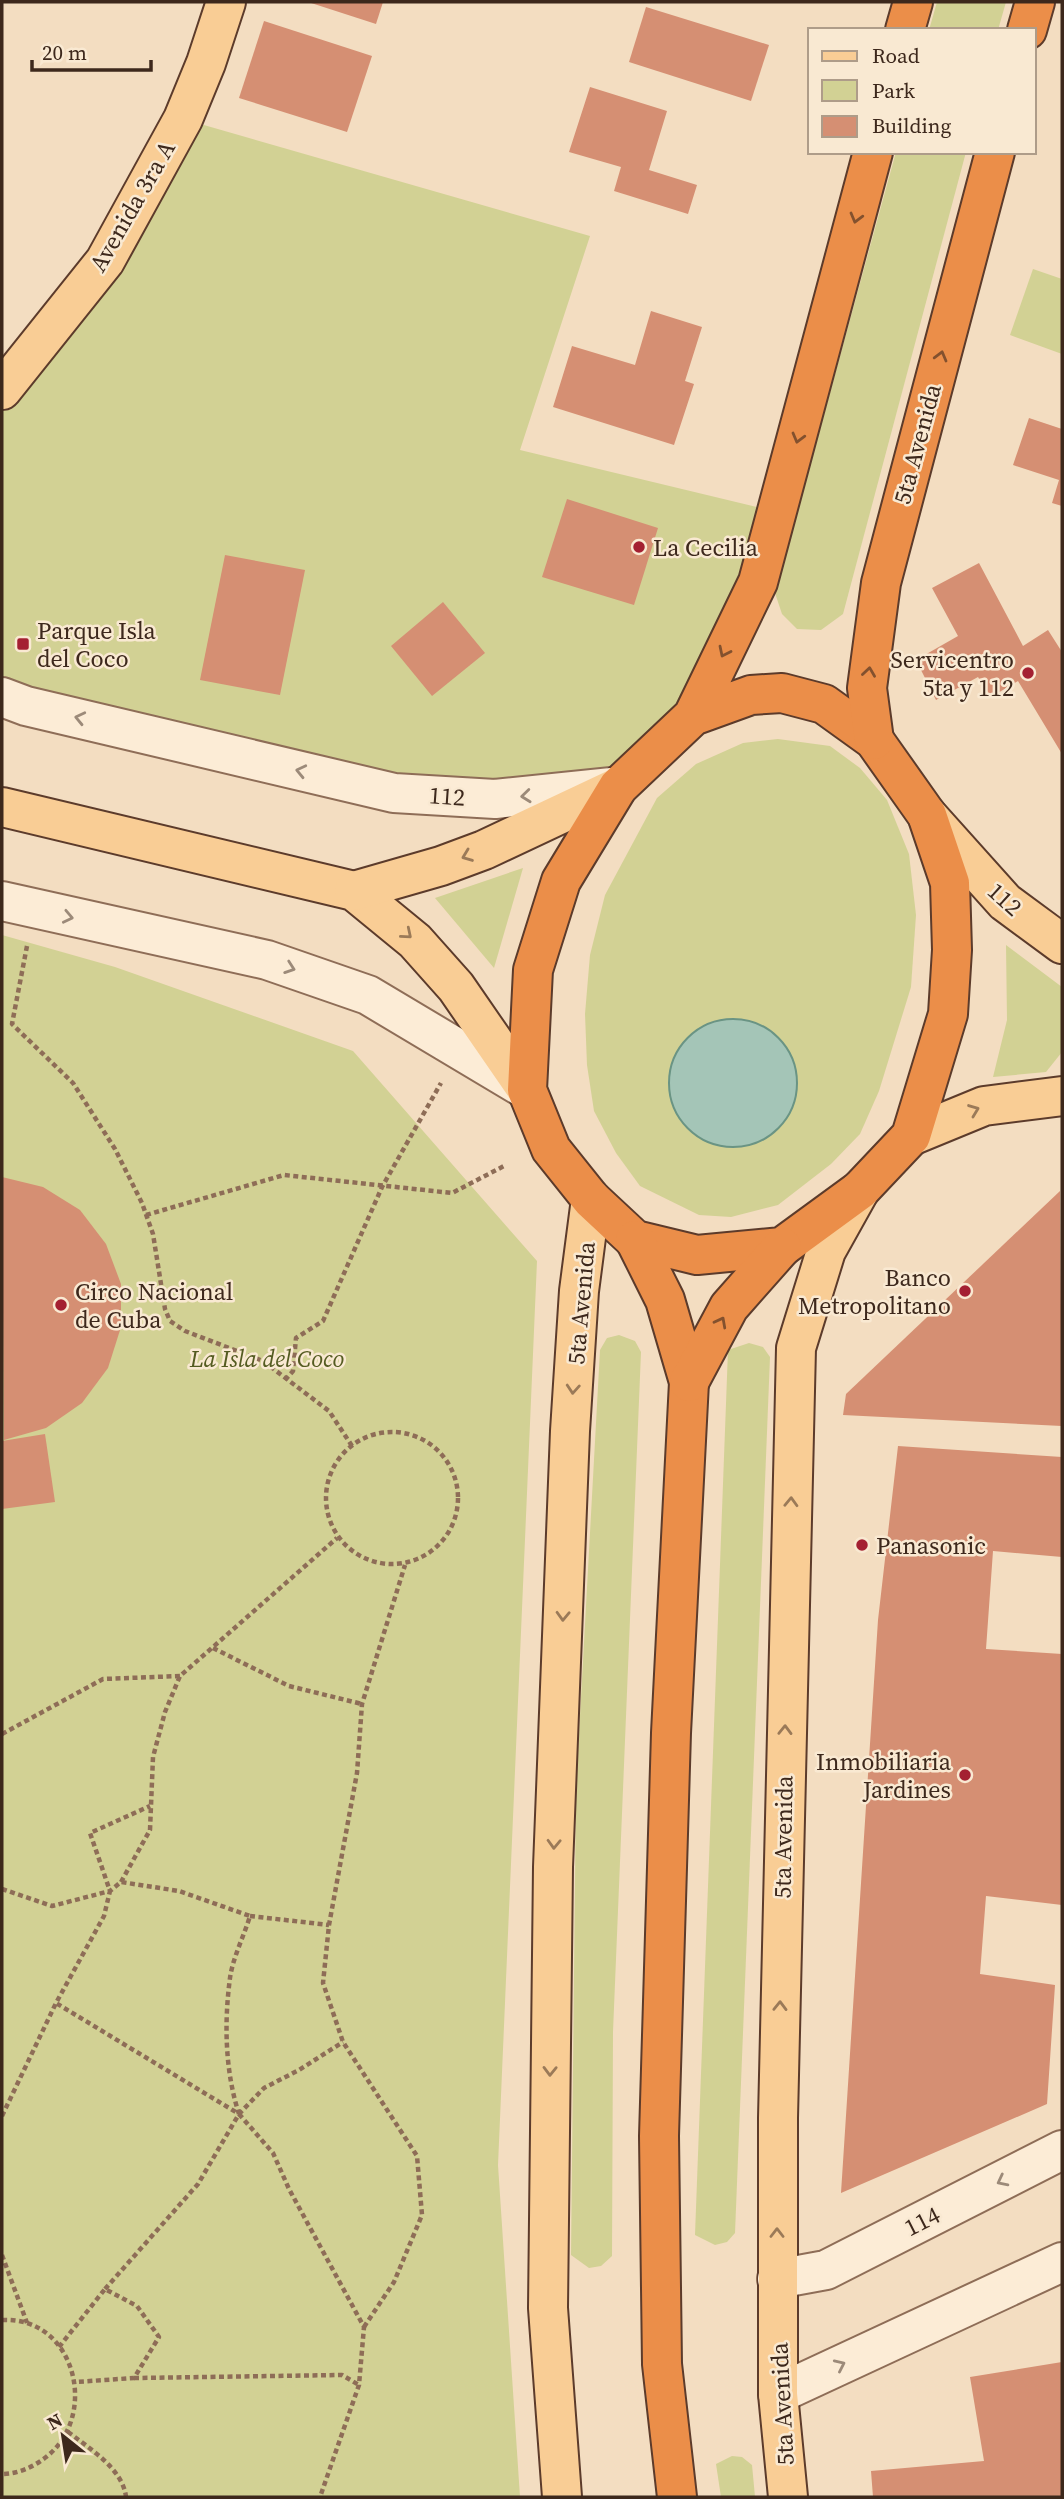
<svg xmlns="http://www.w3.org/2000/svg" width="1064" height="2499" viewBox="0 0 1064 2499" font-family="'Source Serif 4',serif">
  <rect width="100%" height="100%" fill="#f3ddc1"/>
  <g fill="#d2d194">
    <polygon points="937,2 1006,2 998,30 929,30"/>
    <polygon points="183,119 590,236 520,450 778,512 693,716 618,787 495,799 2,697 2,390"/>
    <polygon points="896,152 966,152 843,614 821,630 797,629 782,614 775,593"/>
    <polygon points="1033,269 1062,279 1062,354 1010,335"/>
    <polygon points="778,739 830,746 860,768 887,800 909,854 916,915 911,987 879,1091 860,1134 831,1164 778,1205 731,1217 699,1215 640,1186 616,1153 594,1111 587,1065 585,1014 590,955 605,895 657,798 696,764 743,743"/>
    <polygon points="523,868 494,968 435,898"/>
    <polygon points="2,935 115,967 353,1051 537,1261 498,2165 520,2497 2,2497"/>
    <polygon points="1006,945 1062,987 1062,1052 1046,1072 993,1077 1007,1020"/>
    <polygon points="619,1335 635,1341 641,1352 613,2032 612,2256 601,2266 589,2268 571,2255 576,1789 600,1350 607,1338"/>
    <polygon points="749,1343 763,1347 770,1357 735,2233 727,2242 715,2245 695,2235 728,1350"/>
    <polygon points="732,2456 742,2457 752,2465 755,2497 721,2497 716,2464"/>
  </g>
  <circle fill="#a4c5b7" stroke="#6a9484" stroke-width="2" cx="733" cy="1083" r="64"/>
  <g fill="#d58f73">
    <polygon points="308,2 383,2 376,24"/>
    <polygon points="646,7 769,45 751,101 629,62"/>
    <polygon points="264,21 372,56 347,132 239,98"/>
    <polygon points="590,87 667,111 649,170 697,185 688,214 614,191 621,167 569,152"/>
    <polygon points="651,311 702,327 685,381 694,384 674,445 553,407 572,346 635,365"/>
    <polygon points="1029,418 1062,429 1062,506 1052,503 1059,480 1013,465"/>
    <polygon points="567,499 658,528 634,605 542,577"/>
    <polygon points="225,555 305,570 280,695 200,680"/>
    <polygon points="979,563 1023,646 1048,630 1062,652 1062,754 1018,681 991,697 978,677 936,700 916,660 958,636 932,588"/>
    <polygon points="443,602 485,653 432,696 391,646"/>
    <polygon points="2,1177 43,1187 80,1210 106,1244 121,1284 121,1327 108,1368 82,1403 46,1428 4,1440"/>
    <polygon points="1060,1191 1062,1426 843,1415 846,1394"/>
    <polygon points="45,1434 55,1502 2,1509 2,1441"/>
    <polygon points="898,1446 1062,1457 1062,1557 993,1551 986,1649 1062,1654 1062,1905 986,1896 980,1974 1055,1985 1047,2104 841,2193 878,1620"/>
    <polygon points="1062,2362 1062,2497 873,2497 871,2471 984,2461 970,2377"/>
  </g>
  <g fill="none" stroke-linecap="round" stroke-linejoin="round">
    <defs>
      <g id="minor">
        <polyline points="2,697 26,706 394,793 495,799 612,787"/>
        <polyline points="2,901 267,960 368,995 527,1090"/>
        <polyline points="777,2279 826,2270 1062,2150"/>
        <polyline points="778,2394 1062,2262"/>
      </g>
      <g id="major">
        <polyline points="2,390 105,261 183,119 206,63 226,2"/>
        <polyline points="2,807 354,891 415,941 456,987 527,1090"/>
        <polyline points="927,815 1005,902 1062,944"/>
        <polyline points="354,891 441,866 484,850 618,787"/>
        <polyline points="911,1136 984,1106 1062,1096"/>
        <polyline points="562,2497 548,2308 553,1867 570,1431 579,1291 591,1199"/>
        <polyline points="788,2497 778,2394 778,2118 796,1348 826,1251 860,1190"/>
      </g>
      <g id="highway">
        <polyline points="905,30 913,2"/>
        <polyline points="1027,30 1035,2"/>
        <polyline points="693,716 751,695 782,693 824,704 874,740 927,815 950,883 952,950 948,1014 911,1136 860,1190 782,1247 697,1255 635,1240 591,1199 551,1149 527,1090 533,970 561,881 618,787 693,716 758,582 873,152"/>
        <polyline points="874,740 867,688 881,583 995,152"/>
        <polyline points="635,1240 665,1300 689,1382 671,1733 659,2136 662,2364 677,2497"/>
        <polyline points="689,1382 729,1307 782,1247"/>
      </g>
    </defs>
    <use href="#minor" stroke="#8e6d57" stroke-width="42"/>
    <use href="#major" stroke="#5c3b2b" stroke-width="42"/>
    <use href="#highway" stroke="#5c3b2b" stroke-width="42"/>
    <g stroke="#8e6d57" stroke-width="4.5" stroke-dasharray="5 3.5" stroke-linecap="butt">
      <polyline points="27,946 12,1024 73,1083 115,1149 142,1203 153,1234 165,1309 170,1321 185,1331 263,1361 329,1411 352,1446"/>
      <polyline points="146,1215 284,1175 452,1193 504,1166"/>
      <polyline points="285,1380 293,1371 296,1338 323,1321 382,1187 441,1083"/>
      <circle cx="392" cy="1498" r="66"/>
      <polyline points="213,1648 289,1686 362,1704"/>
      <polyline points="2,1734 103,1679 180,1676"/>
      <polyline points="121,1882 150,1830 153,1757 165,1712 180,1676 337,1538"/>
      <path d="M2 1889 52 1906 110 1891 121 1882 179 1891 250 1916C244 1936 233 1957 230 1978 224 2023 225 2071 239 2114L56 2003 104 1916 110 1891 90 1833 150 1806"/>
      <polyline points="250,1916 329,1925"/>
      <polyline points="239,2114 273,2153 289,2189 364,2327 359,2385 320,2497"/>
      <polyline points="2,2116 56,2003"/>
      <polyline points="2,2255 27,2323"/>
      <polyline points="105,2289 198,2184 239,2114 264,2088 299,2070 343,2042"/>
      <path d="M2 2320C77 2316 101 2420 42 2460 31 2468 16 2474 2 2474"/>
      <polyline points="364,2327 394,2282 422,2215 417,2156 343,2042 323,1983 329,1925 357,1773 362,1704 405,1565"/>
      <polyline points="59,2347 105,2289 137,2306 159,2337 134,2378 76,2382"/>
      <polyline points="134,2378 342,2375 359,2385"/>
      <path d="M68 2432C89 2448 123 2469 126 2497"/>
    </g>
    <use href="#minor" stroke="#fcecd6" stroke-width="38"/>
    <use href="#major" stroke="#f9cd95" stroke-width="38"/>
    <use href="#highway" stroke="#eb8e49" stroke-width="38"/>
  </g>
  <defs><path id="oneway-chevron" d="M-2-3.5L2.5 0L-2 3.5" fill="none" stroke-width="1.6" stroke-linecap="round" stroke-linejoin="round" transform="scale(1.75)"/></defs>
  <g stroke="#83512e">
    <use href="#oneway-chevron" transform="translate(856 218) rotate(105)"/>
    <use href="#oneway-chevron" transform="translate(941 356) rotate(-75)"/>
    <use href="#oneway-chevron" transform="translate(798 438) rotate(105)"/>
    <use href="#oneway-chevron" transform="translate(724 652) rotate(116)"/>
    <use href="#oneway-chevron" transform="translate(869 672) rotate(-82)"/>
    <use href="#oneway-chevron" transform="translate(721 1322) rotate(-62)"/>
  </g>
  <g stroke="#9c8a79">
    <use href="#oneway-chevron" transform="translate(80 718) rotate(-167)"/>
    <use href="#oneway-chevron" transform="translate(301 771) rotate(-167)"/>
    <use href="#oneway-chevron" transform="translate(526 796) rotate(174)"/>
    <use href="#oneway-chevron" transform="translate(68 917) rotate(12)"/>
    <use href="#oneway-chevron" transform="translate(290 968) rotate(19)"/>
    <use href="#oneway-chevron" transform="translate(1002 2181) rotate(153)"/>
    <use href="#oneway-chevron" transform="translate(840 2365) rotate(-25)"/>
  </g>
  <g stroke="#9b7a58">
    <use href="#oneway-chevron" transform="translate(467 856) rotate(159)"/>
    <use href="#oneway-chevron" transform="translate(407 934) rotate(40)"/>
    <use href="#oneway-chevron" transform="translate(974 1110) rotate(-21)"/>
    <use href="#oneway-chevron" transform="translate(573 1389) rotate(94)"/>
    <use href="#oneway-chevron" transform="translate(791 1502) rotate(-88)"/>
    <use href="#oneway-chevron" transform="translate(563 1616) rotate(92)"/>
    <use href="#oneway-chevron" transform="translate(785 1730) rotate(-89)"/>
    <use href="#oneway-chevron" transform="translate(554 1844) rotate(92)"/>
    <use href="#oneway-chevron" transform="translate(780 2006) rotate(-89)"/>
    <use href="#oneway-chevron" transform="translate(550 2071) rotate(91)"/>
    <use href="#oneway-chevron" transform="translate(777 2233) rotate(-90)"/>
  </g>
  <g fill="#a42032" stroke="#f9e9d2" stroke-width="2.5">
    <circle cx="639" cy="547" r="7"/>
    <rect x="16" y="637" width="14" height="14" rx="3.5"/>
    <circle cx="1028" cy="673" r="7"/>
    <circle cx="965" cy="1291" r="7"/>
    <circle cx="61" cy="1305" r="7"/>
    <circle cx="862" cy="1545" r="7"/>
    <circle cx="965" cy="1775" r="7"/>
  </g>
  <g text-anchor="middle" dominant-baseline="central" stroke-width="5" stroke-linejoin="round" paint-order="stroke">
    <g font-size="24" fill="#3d281c" stroke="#f9e9d2">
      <text transform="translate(132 206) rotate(-60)">Avenida 3ra A</text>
      <text transform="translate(917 444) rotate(-75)">5ta Avenida</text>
      <text transform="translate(447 796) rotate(4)">112</text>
      <text transform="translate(1005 899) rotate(42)">112</text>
      <text transform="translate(581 1303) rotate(-85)">5ta Avenida</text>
      <text transform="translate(783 1837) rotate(-89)">5ta Avenida</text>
      <text transform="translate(922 2221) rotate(-27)">114</text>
      <text transform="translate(782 2404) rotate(-93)">5ta Avenida</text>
    </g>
    <g font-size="24" fill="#3d281c" stroke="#f9e9d2" text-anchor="start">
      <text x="653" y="547">La Cecilia</text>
      <text x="37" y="630">Parque Isla<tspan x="37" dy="28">del Coco</tspan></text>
      <text x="1014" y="659" text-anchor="end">Servicentro<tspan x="1014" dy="28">5ta y 112</tspan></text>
      <text x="951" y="1277" text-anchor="end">Banco<tspan x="951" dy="28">Metropolitano</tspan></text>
      <text x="75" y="1291">Circo Nacional<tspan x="75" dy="28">de Cuba</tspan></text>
      <text x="876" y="1545">Panasonic</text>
      <text x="951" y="1761" text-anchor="end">Inmobiliaria<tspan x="951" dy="28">Jardines</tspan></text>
    </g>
    <g font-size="24" font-style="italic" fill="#545b21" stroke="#f9e9d2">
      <text x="267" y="1358">La Isla del Coco</text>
    </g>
  </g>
  <rect width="1064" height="2499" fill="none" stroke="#3d281c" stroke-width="7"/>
  <rect x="808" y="28" width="228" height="126" fill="#f9e9d2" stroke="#ae9c89" stroke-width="2"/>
  <rect x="822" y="51" width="35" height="10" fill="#f9cd95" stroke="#ae9c89" stroke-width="2"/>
  <text x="872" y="63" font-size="21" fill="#3d281c">Road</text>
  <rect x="822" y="80" width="35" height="21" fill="#d2d194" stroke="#ae9c89" stroke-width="2"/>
  <text x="872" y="98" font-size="21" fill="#3d281c">Park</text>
  <rect x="822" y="116" width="35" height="21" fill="#d58f73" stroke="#ae9c89" stroke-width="2"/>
  <text x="872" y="133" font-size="21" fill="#3d281c">Building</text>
  <g transform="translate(63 2436) rotate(330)" stroke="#f9e9d2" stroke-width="5" paint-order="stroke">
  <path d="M0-5L12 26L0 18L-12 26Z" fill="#3d281c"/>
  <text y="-10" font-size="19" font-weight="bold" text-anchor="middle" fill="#3d281c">N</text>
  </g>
  <path d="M32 60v10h119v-10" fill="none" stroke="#3d281c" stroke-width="3.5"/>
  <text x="42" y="60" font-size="21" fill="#3d281c" stroke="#f9e9d2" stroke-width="5" paint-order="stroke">20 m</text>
</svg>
